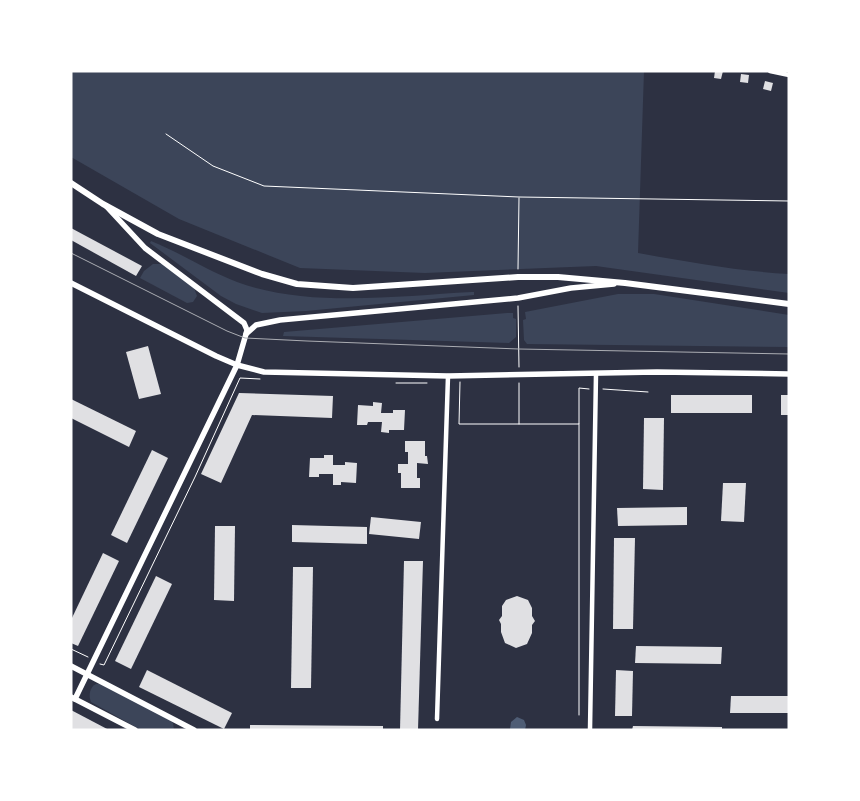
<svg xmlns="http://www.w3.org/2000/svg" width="860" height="801" viewBox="0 0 860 801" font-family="Helvetica,sans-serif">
  <rect width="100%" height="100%" fill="#2d3142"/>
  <g fill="#3c4559">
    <path d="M71 71H644L638 253C688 262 738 271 789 274V293L596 266 425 273 300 268 179 219 71 157Z"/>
    <path d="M151 241C181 253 208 271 237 282 309 308 397 296 472 292H474V295L306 311 262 313 236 304 221 296 150 243Z"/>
    <polygon points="153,264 162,264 194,288 197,296 193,302 187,303 140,278 144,271"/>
    <polygon points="618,294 654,294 789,315 789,347 527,344 524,340 523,320 526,319 525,312"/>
    <polygon points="507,313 513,313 513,318 516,319 516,337 509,343 283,336 284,332"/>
    <path d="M96 684H100L170 720 173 723 174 730H141L91 702C88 695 90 687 96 684Z"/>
  </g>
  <polygon fill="#4f5d75" points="517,717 524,720 526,725 525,730 510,729 511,722"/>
  <g fill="#e0e0e3">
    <polygon points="715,71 723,71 721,79 714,78"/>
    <polygon points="741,74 749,75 748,83 740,82"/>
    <polygon points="765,81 773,83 771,91 763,89"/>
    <polygon points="71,228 142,266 136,276 71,240"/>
    <polygon points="148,346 161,394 139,399 126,352"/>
    <polygon points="239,393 333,396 332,418 252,415 221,483 201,474"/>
    <rect x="671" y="395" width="81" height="18"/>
    <rect x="781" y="395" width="8" height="20"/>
    <polygon points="71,399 136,431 129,447 71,418"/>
    <polygon points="373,402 382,403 381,413 393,413 393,410 405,410 404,430 389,430 389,433 381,432 382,422 368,422 367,425 357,425 358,405 373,406"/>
    <polygon points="644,418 664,418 663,490 643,489"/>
    <polygon points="405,441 425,441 425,456 427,456 428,464 417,463 417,478 420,478 420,488 401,488 401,473 398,473 398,464 408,464 408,452 405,452"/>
    <polygon points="152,450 168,458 127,543 111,535"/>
    <polygon points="324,455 333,455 333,465 345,465 345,462 357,463 356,483 341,482 341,485 333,485 333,474 319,474 319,477 309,477 310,458 324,458"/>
    <polygon points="723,483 746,483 744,522 721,521"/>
    <polygon points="687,507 687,525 618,526 617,508"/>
    <polygon points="371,517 421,522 419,539 369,534"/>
    <polygon points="292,525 367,527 367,544 292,542"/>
    <polygon points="215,526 235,526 234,601 214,600"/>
    <polygon points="614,538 635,538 633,629 613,629"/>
    <polygon points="103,553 119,561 78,646 71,643 71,620"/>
    <polygon points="404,561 423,561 418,730 400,730"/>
    <polygon points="293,567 313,567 311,688 291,688"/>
    <polygon points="156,576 172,584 131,669 115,661"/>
    <polygon points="517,596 528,600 532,608 532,616 535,621 532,625 532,633 527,644 516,648 505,643 501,632 501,624 499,620 502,616 502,606 506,600"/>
    <polygon points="636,646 722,647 721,664 635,663"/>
    <polygon points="147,670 232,713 224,729 139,687"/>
    <polygon points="616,670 633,671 632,716 615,716"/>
    <polygon points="731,696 789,696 789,713 730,713"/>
    <polygon points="71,710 109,730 71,730"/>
    <polygon points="250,725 383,726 383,730 250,730"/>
    <polygon points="633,726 722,727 722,730 632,730"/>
  </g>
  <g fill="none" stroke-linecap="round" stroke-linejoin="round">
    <g stroke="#fff" stroke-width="1">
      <polyline points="166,134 213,166 264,186 519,197 789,201"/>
      <polyline points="518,269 519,198"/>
      <polyline points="518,306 519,367"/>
      <polyline points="460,382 459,424 579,424 579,388 589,389"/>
      <polyline points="396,383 427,383"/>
      <polyline points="519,383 519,424"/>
      <polyline points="603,389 648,392"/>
      <polyline points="71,649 88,657"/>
      <polyline points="100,664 104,665 195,477 240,378 260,379"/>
      <polyline points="579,715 579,424"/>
    </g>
    <g stroke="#fff" stroke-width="4.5">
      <polyline points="770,71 789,75"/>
      <polyline points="437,719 448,376"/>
      <polyline points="590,730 596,374"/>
    </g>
    <g stroke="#fff" stroke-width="5.5">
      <polyline points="107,207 145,248 244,323 247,330 246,334 256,325 280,320 518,298 571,288 614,284"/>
      <polyline points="71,283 216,356 237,365 264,372 448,376 657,372 789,374"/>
      <polyline points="71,666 194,730"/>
      <polyline points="71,697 135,730"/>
      <polyline points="75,699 237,365 246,334"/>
    </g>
    <polyline stroke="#fff" stroke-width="6" points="71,183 103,204 158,234 262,274 297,284 353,288 518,277 558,277 625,283 789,304"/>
    <polyline stroke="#abadb3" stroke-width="1" points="71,253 227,331 245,338 307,341 519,349 789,354"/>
  </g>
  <rect width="860" height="801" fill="none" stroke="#ffffff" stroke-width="145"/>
</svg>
